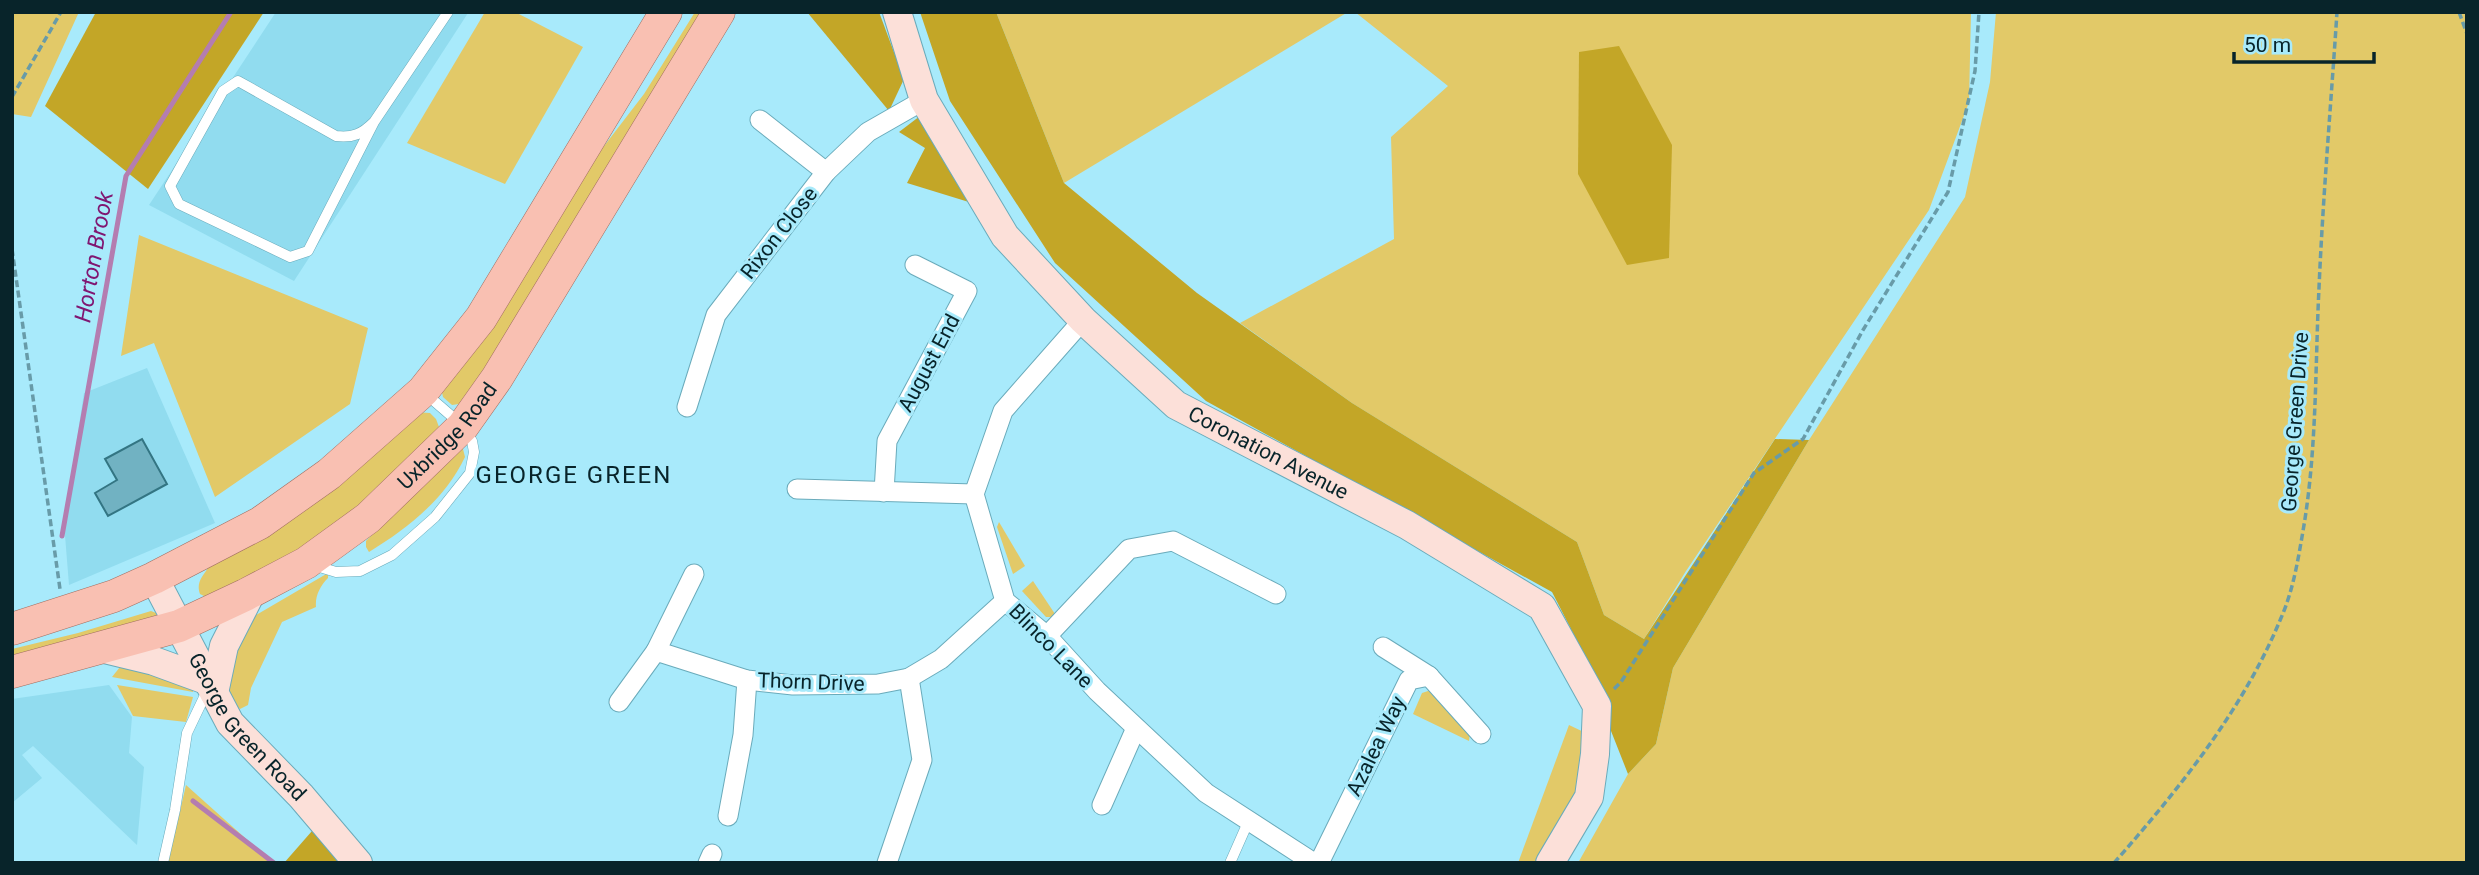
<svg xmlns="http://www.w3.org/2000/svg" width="2479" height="875" viewBox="0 0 2479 875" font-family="Roboto,sans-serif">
  <rect width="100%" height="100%" fill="#a8eafb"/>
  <g fill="#91dcef">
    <polygon points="276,12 468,13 294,281 149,205"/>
    <polygon points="147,368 215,523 69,585 64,523 84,393"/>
    <polygon points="109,685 132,717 129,753 144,767 137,845 33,746 22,755 42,778 12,803 12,699"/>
  </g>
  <g fill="#e2c968">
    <polygon points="12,12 79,12 31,117 12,114"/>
    <polygon points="485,12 515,12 583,47 505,184 407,143"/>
    <polygon points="695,12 713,12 545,285 459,404 452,405 443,397 441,388 601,150 644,94"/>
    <polygon points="996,12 1348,12 1064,183"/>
    <polygon points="1355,12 1971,12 1969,102 1929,210 1686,571 1644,639 1604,615 1577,542 1352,403 1240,323 1394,239 1391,137 1448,86"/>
    <polygon points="1996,12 2467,12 2467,863 1578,863 1628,774 1656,744 1673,668 1809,440 1965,197 1990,82"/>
    <polygon points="139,235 368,328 350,404 215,497 154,343 121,356"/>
    <path d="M415 412 430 413 436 419 439 427 393 480 309 545 208 598 200 594C196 583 202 577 208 568Z"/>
    <path d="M454 449H463L465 457C445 499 408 528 369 552L366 547V541Z"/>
    <polygon points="999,522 1025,566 1013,574 997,527"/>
    <path d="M328 573V578C320 586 315 596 316 607L282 622 251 688 248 705 240 709 230 699 226 685 246 621Z"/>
    <polygon points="1033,581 1057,617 1046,617 1022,591"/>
    <polygon points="151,611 156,613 156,620 12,659 12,649 78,633"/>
    <polygon points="138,665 193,687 193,692 112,677 120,667"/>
    <polygon points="117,685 193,697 186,722 133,716"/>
    <polygon points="1428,691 1432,692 1470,732 1469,741 1413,714 1422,693"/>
    <polygon points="1569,725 1590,735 1589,765 1547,863 1518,863"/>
    <polygon points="186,785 273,863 168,863"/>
  </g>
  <g fill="#c3a627">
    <polygon points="96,12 264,12 148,189 45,106"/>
    <polygon points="807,12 879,12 904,79 889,111"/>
    <polygon points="920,12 996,12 1064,183 1197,293 1352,403 1577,542 1604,615 1644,639 1775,439 1809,440 1673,668 1656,744 1628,774 1570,627 1552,592 1206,401 1055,263 950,101"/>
    <polygon points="1619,46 1672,145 1669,258 1627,265 1578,174 1579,52"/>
    <polygon points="920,116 972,203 907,183 925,148 899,132"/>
    <polygon points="312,831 343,862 284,863"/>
  </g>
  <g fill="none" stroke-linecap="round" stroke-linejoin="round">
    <g stroke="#b47db0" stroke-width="5">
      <polyline points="62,536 126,176 231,12"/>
      <polyline points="193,801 274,863"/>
    </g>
  </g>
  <polygon fill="#71b2c2" stroke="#337583" stroke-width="2" points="142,439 167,484 108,516 95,493 117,480 105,459"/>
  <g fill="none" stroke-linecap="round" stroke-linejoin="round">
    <defs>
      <g id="lane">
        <path d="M374 122C362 134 353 138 336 136L238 81 223 91 170 186 179 204 290 257 308 251 374 122 448 12"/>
        <polyline points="313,565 336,572 360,571 392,555 435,517 470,473 474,452 472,441 463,426 426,394"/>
        <polyline points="163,863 175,810 187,733 208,689"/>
        <polyline points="1230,863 1249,820"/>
      </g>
      <g id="street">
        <polyline points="760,120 826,172"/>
        <polyline points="1083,320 1003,411 974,494 1005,601 1047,636 1097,691 1206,793 1314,863"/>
        <polyline points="687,407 716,315 826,172 868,132 924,100"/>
        <polyline points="797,489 974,494"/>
        <polyline points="884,492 887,441 967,291 915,265"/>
        <polyline points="1047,636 1129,549 1173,541 1276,594"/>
        <polyline points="1383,647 1429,676"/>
        <polyline points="656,651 694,574"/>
        <polyline points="619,702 656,651 747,680 793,685 878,684 909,678 941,659 1005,601"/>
        <polyline points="1102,805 1136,728"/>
        <polyline points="728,816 743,735 747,680"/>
        <polyline points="708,863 712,854"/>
        <polyline points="887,863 922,760 909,678"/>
        <polyline points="1319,863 1409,680 1429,676 1481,734"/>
      </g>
      <g id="secondary">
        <path id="s1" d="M897 12 924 100 1005 236 1083 320 1176 405 1407 525 1542 607 1597 706 1595 754 1589 797 1550 863"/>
        <path id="s2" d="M154 578 230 723 301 796 358 863"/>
        <polyline points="100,648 154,661 206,680"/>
        <polyline points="214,693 224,646 252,591"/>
      </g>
      <g id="primary">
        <polyline points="12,629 114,596 154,578 260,523 329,474 423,391 481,318 666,12"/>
        <path id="s3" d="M12 672 179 626 245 595 306 563 368 518 463 426 497 378 719 12"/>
      </g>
    </defs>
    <use href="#lane" stroke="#6aabbb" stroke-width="11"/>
    <use href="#street" stroke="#6aabbb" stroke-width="21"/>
    <use href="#secondary" stroke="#6aabbb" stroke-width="30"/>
    <use href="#primary" stroke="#a26e61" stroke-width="33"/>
    <g stroke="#689ba8" stroke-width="3.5" stroke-dasharray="7 3.5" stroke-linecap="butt">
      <polyline points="2459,12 2467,34"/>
      <polyline points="12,97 61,12"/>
      <polyline points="12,249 60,589"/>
      <polyline points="1614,689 1621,682 1754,473 1803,439 1863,330 1948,192 1975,71 1979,12"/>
      <path d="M2114 863C2179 789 2243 710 2281 618 2293 591 2298 560 2303 531 2317 450 2315 369 2319 288 2323 196 2331 104 2337 12"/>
    </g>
    <use href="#lane" stroke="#fff" stroke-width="10"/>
    <use href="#street" stroke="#fff" stroke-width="19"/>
    <use href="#secondary" stroke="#fce0d9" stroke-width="28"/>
    <use href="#primary" stroke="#f9c0b2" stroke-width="32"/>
  </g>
  <g text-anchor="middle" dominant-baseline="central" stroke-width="6" stroke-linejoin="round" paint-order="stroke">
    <g font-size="21" fill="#08242a" stroke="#a8eafb">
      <text transform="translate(779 233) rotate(-52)">Rixon Close</text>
      <text transform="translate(929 363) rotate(-62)">August End</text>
      <text transform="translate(2295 422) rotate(-86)">George Green Drive</text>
      <text stroke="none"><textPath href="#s3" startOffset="506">Uxbridge Road</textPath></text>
      <text stroke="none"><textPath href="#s1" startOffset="595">Coronation Avenue</textPath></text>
      <text transform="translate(1051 646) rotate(45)">Blinco Lane</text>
      <text transform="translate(811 682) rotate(2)">Thorn Drive</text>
      <text stroke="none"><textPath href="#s2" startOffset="177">George Green Road</textPath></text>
      <text transform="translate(1376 746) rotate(-64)">Azalea Way</text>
    </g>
    <g font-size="23" font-style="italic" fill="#801772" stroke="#a8eafb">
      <text transform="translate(94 257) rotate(-80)">Horton Brook</text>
    </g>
    <g font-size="24" letter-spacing="2" fill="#08242a" stroke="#a8eafb">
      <text x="574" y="475">GEORGE GREEN</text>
    </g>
  </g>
  <rect width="2479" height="875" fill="none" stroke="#08242a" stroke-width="28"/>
  <path d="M2234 52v10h140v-10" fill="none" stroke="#08242a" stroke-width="3.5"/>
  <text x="2244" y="52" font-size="21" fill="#08242a" stroke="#a8eafb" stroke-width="5" paint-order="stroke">50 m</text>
</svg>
